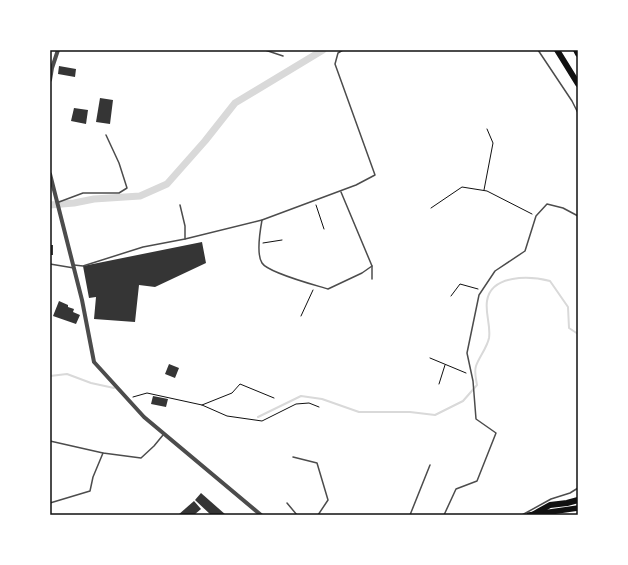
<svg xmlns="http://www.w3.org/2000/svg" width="628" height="565" viewBox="0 0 628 565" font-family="'Alegreya Sans',sans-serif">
  <rect width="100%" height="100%" fill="#fff"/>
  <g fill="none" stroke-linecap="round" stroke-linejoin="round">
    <g stroke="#d9d9d9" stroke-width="2">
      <polyline points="50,376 67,374 91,383 114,388"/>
      <path d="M258 417 301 396 322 399 359 412H410L435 415 463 401 477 385C476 379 474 372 476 366 479 357 487 348 489 338 491 326 485 313 487 301 491 274 530 276 550 281L568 307 569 328 578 334"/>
    </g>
    <polyline stroke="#d9d9d9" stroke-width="7" points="50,205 74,203 94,199 140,196 167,184 205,141 235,103 323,50"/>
  </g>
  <g fill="#353535">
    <polygon points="59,66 76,69 75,77 58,74"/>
    <polygon points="100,98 113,100 110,124 96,122"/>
    <polygon points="74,108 88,110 86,124 71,121"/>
    <polygon points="202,242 206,263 155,287 139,285 135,322 94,319 96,297 89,298 83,266"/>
    <rect x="50" y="245" width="3" height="10"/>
    <polygon points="59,301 68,305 68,307 74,309 73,312 80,315 76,324 53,316"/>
    <polygon points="169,364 179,368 175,378 165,374"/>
    <polygon points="153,396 168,399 166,407 151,404"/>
    <polygon points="201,493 226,515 211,515 195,500"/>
    <polygon points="194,501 201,509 194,515 178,515"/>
  </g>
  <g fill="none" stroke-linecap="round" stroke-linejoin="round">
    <g stroke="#111" stroke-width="1">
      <polyline points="484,190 493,143 487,129"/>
      <polyline points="316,205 324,229"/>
      <polyline points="431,208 462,187 487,191 532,214"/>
      <polyline points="263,243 282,240"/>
      <polyline points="451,296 460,284 478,289"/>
      <polyline points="301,316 313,290"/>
      <polyline points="430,358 466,373"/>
      <polyline points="439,384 445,365"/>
      <polyline points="133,397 147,393 202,405 227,416 262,421 296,404 309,403 319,407"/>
      <polyline points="202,405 232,393 240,384 274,398"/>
    </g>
    <g stroke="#4c4c4c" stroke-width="1.5">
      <polyline points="265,50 283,56"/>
      <polyline points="538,50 572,101 578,113"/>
      <polyline points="59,202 83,193 119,193 127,188 119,163 106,135"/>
      <polyline points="180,205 185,226 185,239"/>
      <path d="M262 220C260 231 256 254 262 263 268 273 315 285 328 289L362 273 372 266 341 192"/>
      <polyline points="50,264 74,268"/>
      <polyline points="74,265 83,266 143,247 185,239 262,220 356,185 375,175 335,64 338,53 343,50"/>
      <polyline points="372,266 372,279"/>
      <polyline points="50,441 103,453 141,458 154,446 163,435"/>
      <polyline points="293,457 317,463 328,500 318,515"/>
      <polyline points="50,503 90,491 93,477 103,453"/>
      <polyline points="287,503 297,515"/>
      <polyline points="410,515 430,465"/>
      <polyline points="444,515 456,489 477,481 496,433 476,419 473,381 467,353 479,295 495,271 525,251 536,216 547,204 563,208 578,216"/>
      <polyline points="522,515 551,499 570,493 578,488"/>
    </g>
    <g stroke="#4c4c4c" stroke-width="4">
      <polyline points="50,80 52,68 58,50"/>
      <polyline points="50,174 82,300 94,362 144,417 261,515"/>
    </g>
    <polyline stroke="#111" stroke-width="5.5" points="529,515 578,508"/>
    <g stroke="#111" stroke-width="6">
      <polyline points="557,50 578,84"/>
      <polyline points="576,50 578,54"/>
      <polyline points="534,514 550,505 567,503 578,500"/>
    </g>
  </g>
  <rect width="628" height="565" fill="none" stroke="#ffffff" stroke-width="102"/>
  <rect x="51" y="51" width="526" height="463" fill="none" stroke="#111" stroke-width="1.5"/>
</svg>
